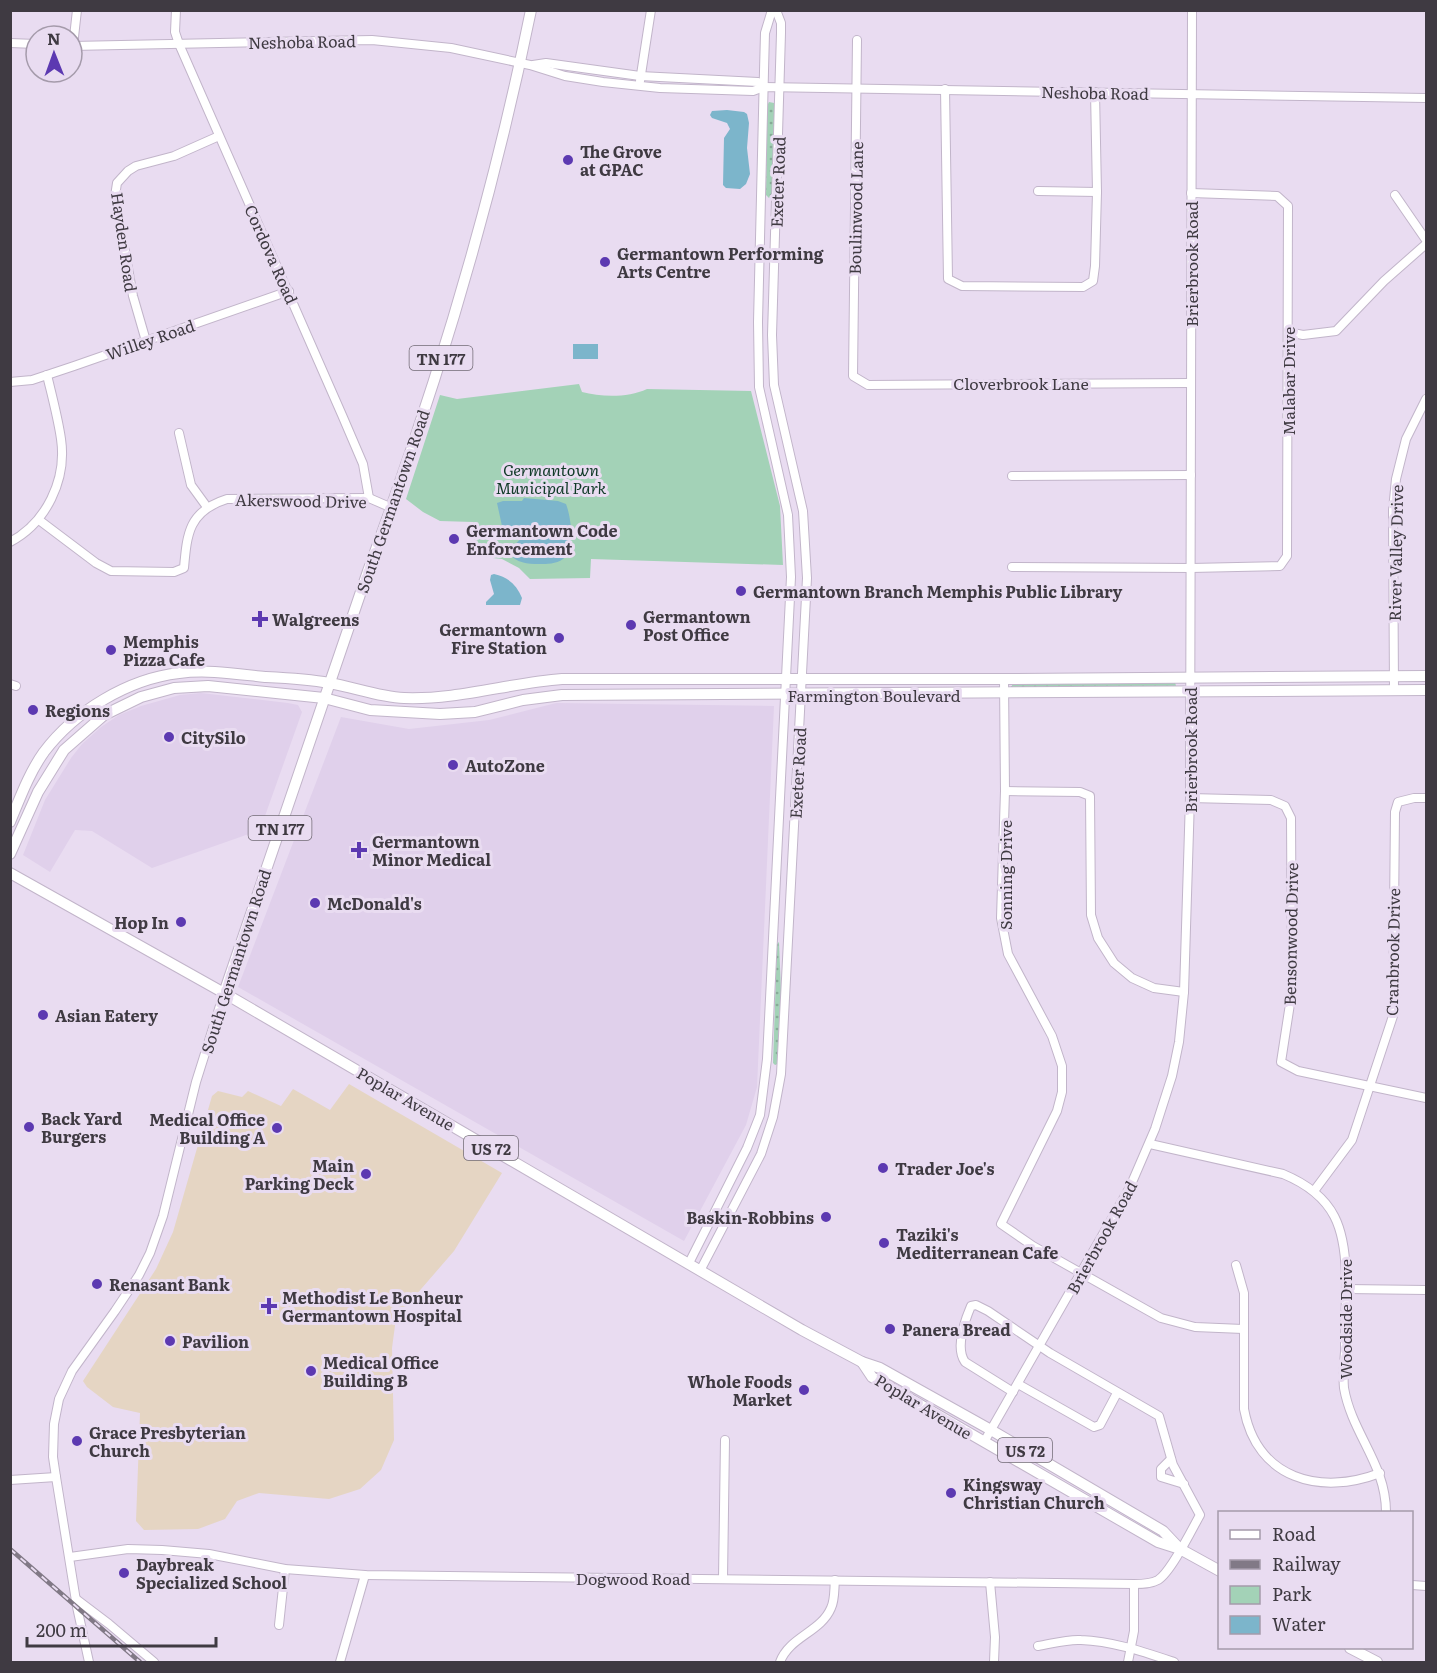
<svg xmlns="http://www.w3.org/2000/svg" width="1437" height="1673" viewBox="0 0 1437 1673" font-family="Literata,serif">
  <defs>
    <pattern id="grass-dots" width="8" height="8" patternUnits="userSpaceOnUse" patternTransform="scale(1.5)"><rect width="8" height="8" fill="#a3d2b7"/><path d="M2 2h.1M6 6h.1" fill="none" stroke="#86ab96" stroke-width="1.8" stroke-linecap="round"/></pattern>
  </defs>
  <rect width="100%" height="100%" fill="#e9dcf1"/>
  <g fill="#e0d0eb">
    <polygon points="201,693 288,703 298,705 302,712 260,830 152,868 92,831 75,830 50,872 23,855 45,800 71,758 82,744 101,727 119,715 141,706 180,695"/>
    <polygon points="556,703 774,706 757,1087 746,1125 684,1241 238,987 341,717 409,729 489,720"/>
  </g>
  <polygon fill="#e5d5c3" points="349,1084 502,1173 454,1251 396,1318 392,1348 394,1440 381,1470 360,1489 329,1499 259,1493 237,1501 225,1519 198,1529 144,1530 136,1521 140,1413 113,1407 87,1387 83,1381 156,1269 173,1232 212,1096 218,1091 242,1097 248,1091 281,1106 293,1089 330,1110"/>
  <g fill="url(#grass-dots)">
    <polygon points="769,102 774,103 775,106 773,195 769,198 766,195 767,106"/>
    <polygon points="1175,682 1176,686 1012,689 1011,687 1013,684"/>
    <polygon points="779,942 781,991 777,1064 775,1065 773,1063 777,944"/>
  </g>
  <path fill="#a3d2b7" d="M579 384 582 392C601 397 628 398 647 389L751 391 780 506 783 565 591 559 590 578 530 579 519 568 502 559 474 556 473 522 440 521 423 512 406 499 440 395 457 399Z"/>
  <g fill="#7cb5cb">
    <polygon points="727,110 744,112 747,114 749,123 747,148 750,174 746,184 740,189 726,188 723,185 724,138 730,129 727,123 712,118 710,115 712,111"/>
    <rect x="573" y="344" width="25" height="15"/>
    <path d="M524 498 558 501 566 504C571 517 576 550 563 559 556 564 547 564 539 564 527 564 517 563 508 553 511 545 520 543 522 535L519 531 502 526 497 503 503 501H522Z"/>
    <path d="M494 574C508 577 517 585 522 598L520 605H486V602L494 594 490 580 491 575Z"/>
  </g>
  <g fill="none" stroke-linecap="round" stroke-linejoin="round">
    <defs>
      <g id="minor">
        <polyline points="176,10 175,32 179,44 342,415 363,464 369,498"/>
        <polyline points="857,40 853,376 868,385 1191,383"/>
        <polyline points="10,43 36,44"/>
        <polyline points="72,46 372,40 451,48 530,65 565,76 603,82 660,88 753,91 764,87 1426,98"/>
        <polyline points="73,46 77,10"/>
        <polyline points="533,65 546,63 640,76 758,82 764,87"/>
        <polyline points="640,81 651,10"/>
        <polyline points="945,89 948,279 962,286 1083,287 1093,281 1095,266 1097,192 1095,92"/>
        <polyline points="1038,191 1097,192"/>
        <polyline points="1395,195 1426,240"/>
        <polyline points="1288,332 1303,335 1336,331 1384,281 1426,244"/>
        <polyline points="146,341 133,296 115,196 117,183 128,171 136,166 174,156 219,136"/>
        <polyline points="10,382 32,380 74,366 289,291"/>
        <polyline points="179,433 191,485 207,507"/>
        <polyline points="1012,476 1191,475"/>
        <path d="M39 520 96 563 111 571 174 572 184 568C187 533 189 511 227 499L369 498 392 508"/>
        <path d="M10 542C46 523 67 480 61 439 58 418 52 396 47 375"/>
        <polyline points="1012,567 1191,568 1280,566 1287,556 1288,206 1277,196 1191,193"/>
        <polyline points="1004,679 1005,791 1001,918 1008,954 1052,1036 1062,1066 1062,1092 1057,1111 1001,1224 1033,1246 1161,1318 1195,1327 1243,1329"/>
        <polyline points="10,684 16,686"/>
        <polyline points="1394,691 1393,510 1396,479 1406,439 1426,399"/>
        <polyline points="1005,791 1080,792 1090,796 1091,915 1098,938 1114,963 1132,978 1154,988 1184,992"/>
        <polyline points="1190,798 1271,800 1285,806 1291,818 1292,991 1281,1062 1298,1071 1426,1098"/>
        <path d="M1150 1144 1283 1174C1336 1196 1346 1229 1346 1283 1346 1306 1345 1329 1345 1352 1344 1363 1343 1377 1344 1388 1352 1434 1386 1464 1386 1512"/>
        <polyline points="1314,1191 1352,1140 1393,1016 1395,812 1398,802 1414,798 1426,798"/>
        <polyline points="689,1263 747,1148 760,1115 767,1059 791,577 788,515 759,387 758,322 764,71 765,33 772,10"/>
        <path d="M1236 1265 1244 1293V1409C1257 1479 1320 1496 1380 1473"/>
        <polyline points="701,1269 761,1154 773,1117 781,1074 807,578 803,511 774,385 772,335 781,33 781,23 776,10"/>
        <polyline points="1346,1289 1426,1290"/>
        <polyline points="1018,1384 1094,1427 1100,1425 1117,1393"/>
        <polyline points="984,1442 1130,1187 1155,1129 1172,1076 1179,1042 1184,992 1190,798 1192,10"/>
        <polyline points="1171,1459 1161,1469 1161,1477 1184,1484"/>
        <polyline points="10,1480 56,1477"/>
        <path d="M70 1557 128 1549 162 1550 209 1554 285 1569 365 1575 1134 1584C1142 1584 1151 1584 1158 1580 1171 1572 1191 1531 1200 1515L1173 1465 1159 1416 1050 1353 988 1311 976 1305 971 1306C965 1320 955 1348 965 1362L1013 1392"/>
        <polyline points="723,1579 725,1440"/>
        <polyline points="990,1582 995,1637 994,1662"/>
        <polyline points="1412,1585 1426,1586"/>
        <polyline points="76,1599 109,1624 154,1662"/>
        <polyline points="279,1625 285,1569"/>
        <path d="M1038 1646C1051 1644 1067 1639 1081 1640 1112 1641 1144 1652 1174 1662"/>
        <polyline points="89,1662 77,1607 56,1477 53,1457 54,1424 59,1399 72,1371 115,1311 139,1275 150,1253 163,1216 196,1082 224,993"/>
        <polyline points="340,1662 365,1575"/>
        <path d="M780 1662C789 1637 821 1632 831 1608 835 1600 834 1589 835 1580"/>
        <polyline points="1128,1662 1134,1631 1134,1584"/>
      </g>
      <g id="major">
        <path d="M10 822C20 798 29 773 44 752 75 711 128 679 179 673 207 669 237 674 265 677 286 678 308 679 329 683 354 687 378 697 404 698 458 700 509 683 562 679H1004L1426 676"/>
        <polyline points="10,854 38,792 64,750 104,715 141,697 174,688 208,686 324,698 370,710 440,714 475,712 523,700 562,695 1426,690"/>
        <polyline points="10,873 224,993 802,1330 862,1362 880,1368 991,1430 1163,1531 1180,1549"/>
        <path d="M224 993 368 571C436 389 492 202 531 10"/>
        <polyline points="862,1362 872,1377 1158,1542 1180,1549 1220,1571"/>
        <polyline points="1350,1648 1377,1662"/>
      </g>
    </defs>
    <use href="#minor" stroke="#c2b5ca" stroke-width="10"/>
    <use href="#major" stroke="#c2b5ca" stroke-width="12"/>
    <use href="#minor" stroke="#fff" stroke-width="8"/>
    <use href="#major" stroke="#fff" stroke-width="10"/>
    <defs>
      <polyline id="rail" points="10,1549 140,1662"/>
    </defs>
    <use href="#rail" stroke="#817986" stroke-width="4.5"/>
    <use href="#rail" stroke="#e9dcf1" stroke-width="2" stroke-dasharray="7" stroke-linecap="butt"/>
  </g>
  <g fill="#5c39b1" stroke="#e9dcf1" stroke-width="2">
    <circle cx="568" cy="160" r="6"/>
    <circle cx="605" cy="262" r="6"/>
    <circle cx="454" cy="539" r="6"/>
    <circle cx="741" cy="591" r="6"/>
    <path d="M257 610h6v6h6v6h-6v6h-6v-6h-6v-6h6z"/>
    <circle cx="631" cy="625" r="6"/>
    <circle cx="559" cy="638" r="6"/>
    <circle cx="111" cy="650" r="6"/>
    <circle cx="33" cy="710" r="6"/>
    <circle cx="169" cy="737" r="6"/>
    <circle cx="453" cy="765" r="6"/>
    <path d="M356 841h6v6h6v6h-6v6h-6v-6h-6v-6h6z"/>
    <circle cx="315" cy="903" r="6"/>
    <circle cx="181" cy="922" r="6"/>
    <circle cx="43" cy="1015" r="6"/>
    <circle cx="29" cy="1127" r="6"/>
    <circle cx="277" cy="1128" r="6"/>
    <circle cx="883" cy="1168" r="6"/>
    <circle cx="366" cy="1174" r="6"/>
    <circle cx="826" cy="1217" r="6"/>
    <circle cx="884" cy="1243" r="6"/>
    <circle cx="97" cy="1284" r="6"/>
    <path d="M266 1297h6v6h6v6h-6v6h-6v-6h-6v-6h6z"/>
    <circle cx="890" cy="1329" r="6"/>
    <circle cx="170" cy="1341" r="6"/>
    <circle cx="311" cy="1371" r="6"/>
    <circle cx="804" cy="1390" r="6"/>
    <circle cx="77" cy="1441" r="6"/>
    <circle cx="951" cy="1493" r="6"/>
    <circle cx="124" cy="1573" r="6"/>
  </g>
  <g text-anchor="middle" dominant-baseline="central" stroke-width="6" stroke-linejoin="round" paint-order="stroke">
    <g fill="#e9dcf1" stroke="#726b76" stroke-width="1.5">
      <rect x="409.5" y="346" width="63" height="24" rx="4.5"/>
      <rect x="248.5" y="816" width="63" height="24" rx="4.5"/>
      <rect x="464" y="1136" width="54" height="24" rx="4.5"/>
      <rect x="998" y="1438" width="54" height="24" rx="4.5"/>
    </g>
    <g font-size="15" font-weight="bold" fill="#3f3a42">
      <text x="441" y="358">TN 177</text>
      <text x="280" y="828">TN 177</text>
      <text x="491" y="1148">US 72</text>
      <text x="1025" y="1450">US 72</text>
    </g>
    <g font-size="16" fill="#3f3a42" stroke="#e9dcf1">
      <text transform="translate(302 41) rotate(-1)">Neshoba Road</text>
      <text transform="translate(1095 92) rotate(1)">Neshoba Road</text>
      <text transform="translate(777 182) rotate(-88)">Exeter Road</text>
      <text transform="translate(855 208) rotate(-89)">Boulinwood Lane</text>
      <text transform="translate(125 242) rotate(82)">Hayden Road</text>
      <text transform="translate(272 254) rotate(66)">Cordova Road</text>
      <text transform="translate(1191 264) rotate(-90)">Brierbrook Road</text>
      <text transform="translate(150 339) rotate(-19)">Willey Road</text>
      <text transform="translate(1288 381) rotate(-90)">Malabar Drive</text>
      <text x="1021" y="383">Cloverbrook Lane</text>
      <text transform="translate(301 500) rotate(1)">Akerswood Drive</text>
      <text transform="translate(392 501) rotate(-71)">South Germantown Road</text>
      <text transform="translate(1395 553) rotate(-89)">River Valley Drive</text>
      <text x="874" y="695">Farmington Boulevard</text>
      <text transform="translate(1190 750) rotate(-90)">Brierbrook Road</text>
      <text transform="translate(797 773) rotate(-87)">Exeter Road</text>
      <text transform="translate(1005 875) rotate(-90)">Sonning Drive</text>
      <text transform="translate(1290 934) rotate(-89)">Bensonwood Drive</text>
      <text transform="translate(1392 952) rotate(-89)">Cranbrook Drive</text>
      <text transform="translate(235 961) rotate(-72)">South Germantown Road</text>
      <text transform="translate(406 1098) rotate(30)">Poplar Avenue</text>
      <text transform="translate(1101 1237) rotate(-61)">Brierbrook Road</text>
      <text transform="translate(1345 1319) rotate(-90)">Woodside Drive</text>
      <text transform="translate(924 1406) rotate(31)">Poplar Avenue</text>
      <text x="633" y="1578">Dogwood Road</text>
    </g>
    <g font-size="16" font-weight="bold" fill="#3f3a42" stroke="#e9dcf1" text-anchor="start">
      <text x="580" y="151">The Grove<tspan x="580" dy="18">at GPAC</tspan></text>
      <text x="617" y="253">Germantown Performing<tspan x="617" dy="18">Arts Centre</tspan></text>
      <text x="466" y="530">Germantown Code<tspan x="466" dy="18">Enforcement</tspan></text>
      <text x="753" y="591">Germantown Branch Memphis Public Library</text>
      <text x="643" y="616">Germantown<tspan x="643" dy="18">Post Office</tspan></text>
      <text x="272" y="619">Walgreens</text>
      <text x="547" y="629" text-anchor="end">Germantown<tspan x="547" dy="18">Fire Station</tspan></text>
      <text x="123" y="641">Memphis<tspan x="123" dy="18">Pizza Cafe</tspan></text>
      <text x="45" y="710">Regions</text>
      <text x="181" y="737">CitySilo</text>
      <text x="465" y="765">AutoZone</text>
      <text x="372" y="841">Germantown<tspan x="372" dy="18">Minor Medical</tspan></text>
      <text x="327" y="903">McDonald's</text>
      <text x="169" y="922" text-anchor="end">Hop In</text>
      <text x="55" y="1015">Asian Eatery</text>
      <text x="41" y="1118">Back Yard<tspan x="41" dy="18">Burgers</tspan></text>
      <text x="265" y="1119" text-anchor="end">Medical Office<tspan x="265" dy="18">Building A</tspan></text>
      <text x="354" y="1165" text-anchor="end">Main<tspan x="354" dy="18">Parking Deck</tspan></text>
      <text x="895" y="1168">Trader Joe's</text>
      <text x="814" y="1217" text-anchor="end">Baskin-Robbins</text>
      <text x="896" y="1234">Taziki's<tspan x="896" dy="18">Mediterranean Cafe</tspan></text>
      <text x="109" y="1284">Renasant Bank</text>
      <text x="282" y="1297">Methodist Le Bonheur<tspan x="282" dy="18">Germantown Hospital</tspan></text>
      <text x="902" y="1329">Panera Bread</text>
      <text x="182" y="1341">Pavilion</text>
      <text x="323" y="1362">Medical Office<tspan x="323" dy="18">Building B</tspan></text>
      <text x="792" y="1381" text-anchor="end">Whole Foods<tspan x="792" dy="18">Market</tspan></text>
      <text x="89" y="1432">Grace Presbyterian<tspan x="89" dy="18">Church</tspan></text>
      <text x="963" y="1484">Kingsway<tspan x="963" dy="18">Christian Church</tspan></text>
      <text x="136" y="1564">Daybreak<tspan x="136" dy="18">Specialized School</tspan></text>
    </g>
    <g font-size="16" font-style="italic" fill="#0f3926" stroke="#e9dcf1">
      <text x="551" y="469">Germantown<tspan x="551" dy="18">Municipal Park</tspan></text>
    </g>
  </g>
  <rect width="1437" height="1673" fill="none" stroke="#3f3a42" stroke-width="24"/>
  <rect x="1218" y="1511" width="195" height="138" fill="#e9dcf1" stroke="#a59bab" stroke-width="1.5"/>
  <rect x="1230" y="1530" width="30" height="9" fill="#ffffff" stroke="#a59bab" stroke-width="1.5"/>
  <text x="1272" y="1541" font-size="18" fill="#3f3a42">Road</text>
  <rect x="1230" y="1560" width="30" height="9" fill="#817986" stroke="#a59bab" stroke-width="1.5"/>
  <text x="1272" y="1571" font-size="18" fill="#3f3a42">Railway</text>
  <rect x="1230" y="1586" width="30" height="18" fill="#a3d2b7" stroke="#a59bab" stroke-width="1.5"/>
  <text x="1272" y="1601" font-size="18" fill="#3f3a42">Park</text>
  <rect x="1230" y="1616" width="30" height="18" fill="#7cb5cb" stroke="#a59bab" stroke-width="1.5"/>
  <text x="1272" y="1631" font-size="18" fill="#3f3a42">Water</text>
  <g transform="translate(54 54) rotate(359)"><circle r="28" fill="#e9dcf1" stroke="#a59bab" stroke-width="1.5"/>
  <path d="M0-4.5L10 22L0 15L-10 22Z" fill="#5c39b1"/>
  <text y="-9" font-size="16" font-weight="bold" text-anchor="middle" fill="#3f3a42">N</text>
  </g>
  <path d="M27 1637v9h189v-9" fill="none" stroke="#3f3a42" stroke-width="3"/>
  <text x="36" y="1637" font-size="18" fill="#3f3a42" stroke="#e9dcf1" stroke-width="4.5" paint-order="stroke">200 m</text>
</svg>
